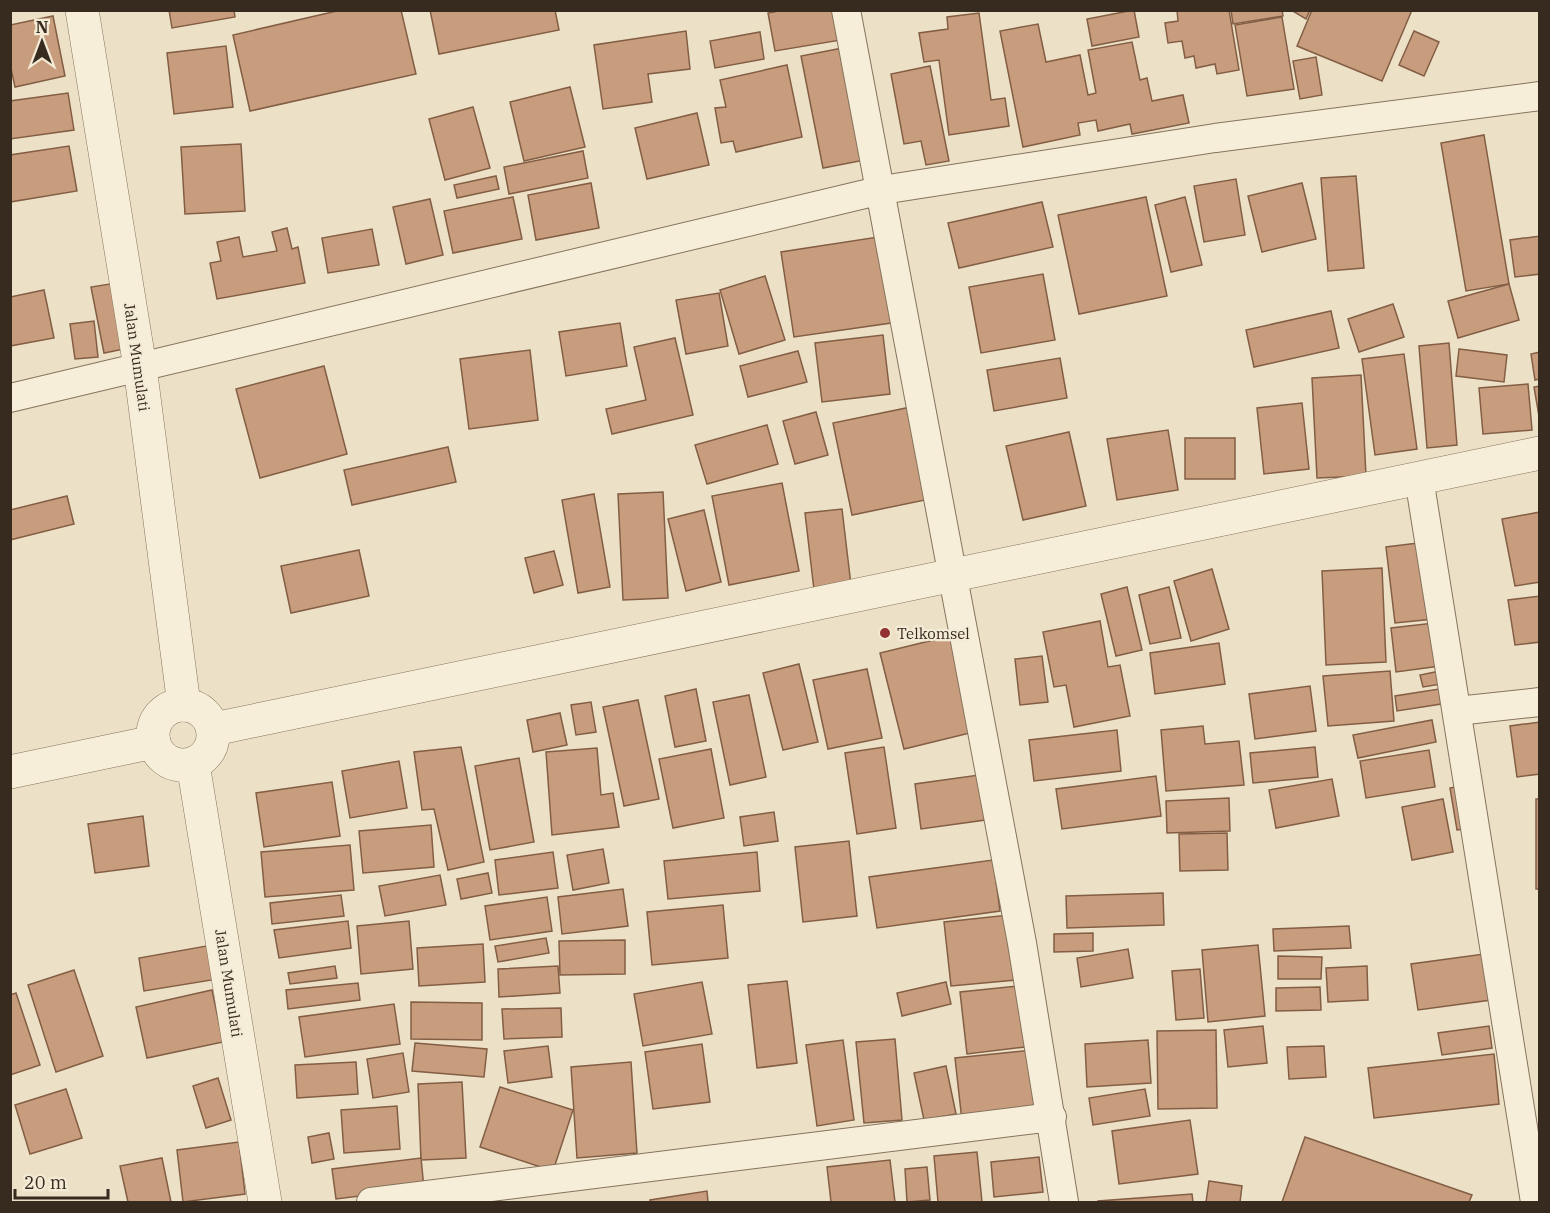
<svg xmlns="http://www.w3.org/2000/svg" width="1550" height="1213" viewBox="0 0 1550 1213" font-family="'IBM Plex Serif',serif">
  <rect width="100%" height="100%" fill="#ece1c6"/>
  <g fill="#c79d7e" stroke="#835e44" stroke-width="1.5">
    <polygon points="169,10 234,10 235,17 172,28"/>
    <polygon points="341,10 401,10 416,74 250,111 233,35"/>
    <polygon points="430,10 555,10 559,30 439,54"/>
    <polygon points="784,10 837,10 841,40 775,51 768,13"/>
    <polygon points="1134,10 1139,37 1092,46 1087,19"/>
    <polygon points="1177,10 1229,10 1239,70 1217,74 1215,64 1196,68 1194,56 1185,58 1182,41 1168,43 1165,23 1178,21"/>
    <polygon points="1231,10 1282,10 1283,16 1233,24"/>
    <polygon points="1291,10 1310,10 1306,19"/>
    <polygon points="1312,10 1412,10 1382,81 1297,46"/>
    <polygon points="979,13 991,100 1005,98 1009,126 949,135 939,60 924,62 919,33 948,29 947,17"/>
    <polygon points="53,16 65,76 15,87 10,64 10,25"/>
    <polygon points="1282,17 1294,89 1247,96 1235,25"/>
    <polygon points="1038,24 1046,62 1080,55 1088,95 1096,93 1088,50 1132,42 1140,80 1147,78 1152,101 1183,95 1189,123 1132,134 1130,124 1098,131 1096,120 1078,123 1080,135 1023,147 1000,31"/>
    <polygon points="686,31 690,69 648,74 652,102 603,109 594,45"/>
    <polygon points="1414,31 1439,42 1424,76 1399,65"/>
    <polygon points="760,32 764,59 715,68 710,41"/>
    <polygon points="226,46 233,107 174,114 167,53"/>
    <polygon points="848,47 870,159 823,168 801,56"/>
    <polygon points="1316,57 1322,95 1300,99 1293,61"/>
    <polygon points="787,65 802,137 736,152 733,141 721,143 715,108 726,107 720,80"/>
    <polygon points="930,66 949,161 926,165 921,141 904,144 891,74"/>
    <polygon points="570,87 585,147 524,161 510,102"/>
    <polygon points="68,93 74,130 10,139 10,101"/>
    <polygon points="473,107 490,168 445,180 429,119"/>
    <polygon points="697,113 709,165 647,179 635,128"/>
    <polygon points="1484,135 1509,284 1466,291 1441,143"/>
    <polygon points="241,144 245,211 185,214 181,147"/>
    <polygon points="69,146 77,191 10,202 10,155"/>
    <polygon points="583,151 588,178 509,194 504,167"/>
    <polygon points="496,176 499,189 457,198 454,185"/>
    <polygon points="1356,176 1364,268 1328,271 1321,178"/>
    <polygon points="1236,179 1245,235 1204,242 1194,186"/>
    <polygon points="591,183 599,228 536,240 528,195"/>
    <polygon points="1302,183 1316,239 1262,252 1248,196"/>
    <polygon points="513,197 522,239 453,253 444,211"/>
    <polygon points="1146,197 1167,296 1079,314 1058,215"/>
    <polygon points="1185,197 1202,265 1171,272 1155,205"/>
    <polygon points="430,199 443,255 406,264 393,207"/>
    <polygon points="1042,202 1053,247 959,268 948,223"/>
    <polygon points="287,228 292,249 298,247 305,283 217,299 210,263 221,261 217,242 239,237 243,257 277,251 272,232"/>
    <polygon points="372,229 379,265 328,273 322,238"/>
    <polygon points="1540,236 1540,274 1515,277 1510,240"/>
    <polygon points="878,237 891,323 794,337 781,252"/>
    <polygon points="1043,274 1055,340 981,353 969,287"/>
    <polygon points="765,276 785,340 739,354 720,290"/>
    <polygon points="116,283 129,348 104,353 91,287"/>
    <polygon points="1509,284 1519,320 1458,338 1448,301"/>
    <polygon points="44,290 54,338 10,346 10,297"/>
    <polygon points="719,293 728,346 686,354 676,300"/>
    <polygon points="1393,304 1404,337 1359,352 1348,319"/>
    <polygon points="1331,311 1339,348 1254,367 1246,330"/>
    <polygon points="94,321 98,357 75,359 70,324"/>
    <polygon points="620,323 627,366 566,376 559,332"/>
    <polygon points="883,335 890,394 822,402 815,343"/>
    <polygon points="675,338 693,415 612,434 606,409 646,400 634,347"/>
    <polygon points="1449,343 1457,445 1427,448 1419,346"/>
    <polygon points="1459,349 1507,355 1504,382 1456,376"/>
    <polygon points="530,350 538,420 469,429 460,359"/>
    <polygon points="798,351 807,382 748,397 740,366"/>
    <polygon points="1540,352 1540,379 1535,380 1531,354"/>
    <polygon points="1404,354 1417,449 1375,455 1362,359"/>
    <polygon points="1060,358 1067,398 994,411 987,370"/>
    <polygon points="324,366 347,454 260,478 236,389"/>
    <polygon points="1361,375 1366,476 1317,478 1312,378"/>
    <polygon points="1528,384 1532,430 1483,434 1479,388"/>
    <polygon points="1540,386 1540,422 1534,387"/>
    <polygon points="1302,403 1309,469 1264,474 1257,408"/>
    <polygon points="911,407 930,499 852,515 833,423"/>
    <polygon points="816,412 828,455 795,464 783,421"/>
    <polygon points="767,425 778,464 707,484 695,445"/>
    <polygon points="1168,430 1178,490 1117,500 1107,439"/>
    <polygon points="1069,432 1086,506 1023,520 1006,446"/>
    <rect x="1185" y="438" width="50" height="41"/>
    <polygon points="448,447 456,482 352,505 344,470"/>
    <polygon points="782,483 799,571 729,585 712,496"/>
    <polygon points="663,492 668,598 623,600 618,494"/>
    <polygon points="594,494 610,587 578,593 562,500"/>
    <polygon points="67,496 74,524 10,540 10,510"/>
    <polygon points="842,509 851,585 814,590 805,513"/>
    <polygon points="704,510 721,582 686,591 668,519"/>
    <polygon points="1540,512 1540,582 1515,586 1502,519"/>
    <polygon points="1426,542 1434,619 1395,623 1386,547"/>
    <polygon points="359,550 369,596 291,613 281,566"/>
    <polygon points="554,551 563,585 534,593 525,558"/>
    <polygon points="1382,568 1386,662 1326,665 1322,571"/>
    <polygon points="1212,569 1229,629 1191,641 1174,581"/>
    <polygon points="1127,587 1142,650 1116,656 1101,594"/>
    <polygon points="1169,587 1181,638 1150,644 1139,595"/>
    <polygon points="1540,596 1540,642 1515,645 1508,600"/>
    <polygon points="1100,621 1108,667 1120,665 1130,716 1074,727 1066,685 1054,687 1043,632"/>
    <polygon points="1434,623 1440,666 1396,672 1391,628"/>
    <polygon points="950,636 974,732 904,749 880,653"/>
    <polygon points="1219,643 1225,684 1155,694 1150,653"/>
    <polygon points="1042,656 1048,702 1020,705 1015,659"/>
    <polygon points="799,664 818,742 783,750 763,673"/>
    <polygon points="867,669 882,738 828,749 813,680"/>
    <polygon points="1445,670 1448,683 1423,687 1420,675"/>
    <polygon points="1390,671 1394,721 1328,726 1323,676"/>
    <polygon points="1310,686 1316,731 1255,739 1249,694"/>
    <polygon points="696,689 706,741 675,747 665,696"/>
    <polygon points="1439,689 1441,704 1397,711 1395,696"/>
    <polygon points="749,695 766,777 730,785 713,702"/>
    <polygon points="638,700 659,799 624,806 603,707"/>
    <polygon points="591,702 596,732 576,735 571,705"/>
    <polygon points="560,713 567,745 533,752 527,720"/>
    <polygon points="1432,720 1436,742 1358,758 1353,735"/>
    <polygon points="1540,722 1540,774 1517,777 1510,726"/>
    <polygon points="1203,726 1205,744 1239,741 1244,785 1166,791 1161,730"/>
    <polygon points="1117,730 1121,771 1034,781 1029,740"/>
    <polygon points="461,747 484,862 448,870 434,809 422,810 414,752"/>
    <polygon points="884,747 896,828 857,834 845,753"/>
    <polygon points="1315,747 1318,777 1253,783 1250,753"/>
    <polygon points="597,748 601,795 613,793 619,827 552,835 546,752"/>
    <polygon points="711,749 724,818 673,828 659,759"/>
    <polygon points="1429,750 1435,787 1366,798 1360,761"/>
    <polygon points="519,758 534,842 490,850 475,766"/>
    <polygon points="399,761 407,808 350,818 342,771"/>
    <polygon points="979,775 985,820 921,829 915,784"/>
    <polygon points="1156,776 1161,816 1062,829 1056,789"/>
    <polygon points="1332,779 1339,816 1276,828 1269,790"/>
    <polygon points="332,782 340,836 264,847 256,793"/>
    <polygon points="1466,785 1473,828 1457,830 1450,788"/>
    <polygon points="1229,798 1230,831 1167,833 1166,801"/>
    <polygon points="1443,799 1453,852 1412,860 1402,807"/>
    <rect x="1536" y="799" width="4" height="90"/>
    <polygon points="774,812 778,841 744,846 740,817"/>
    <polygon points="143,816 149,866 95,873 88,824"/>
    <polygon points="431,825 434,867 363,873 359,831"/>
    <polygon points="1227,833 1228,870 1180,871 1179,834"/>
    <polygon points="849,841 857,916 803,922 795,847"/>
    <polygon points="350,845 354,890 265,897 261,852"/>
    <polygon points="603,849 609,883 573,890 567,855"/>
    <polygon points="553,852 558,888 499,895 495,860"/>
    <polygon points="757,852 760,891 668,899 664,861"/>
    <polygon points="993,860 1000,911 877,928 869,877"/>
    <polygon points="488,873 492,893 461,899 457,879"/>
    <polygon points="440,875 446,905 385,916 379,886"/>
    <polygon points="623,889 628,926 562,934 558,897"/>
    <polygon points="1163,893 1164,925 1067,928 1066,896"/>
    <polygon points="341,895 344,916 272,924 270,903"/>
    <polygon points="547,897 552,931 490,940 485,906"/>
    <polygon points="723,905 728,958 652,965 647,912"/>
    <polygon points="1009,915 1016,980 951,986 944,922"/>
    <polygon points="348,921 351,948 279,958 274,930"/>
    <polygon points="409,921 413,969 361,974 357,926"/>
    <polygon points="1349,926 1351,948 1274,951 1273,929"/>
    <polygon points="1093,933 1093,951 1054,952 1054,934"/>
    <polygon points="546,938 549,953 498,962 495,946"/>
    <polygon points="625,940 625,974 560,975 559,941"/>
    <polygon points="483,944 485,982 419,986 417,948"/>
    <polygon points="212,945 218,979 144,991 139,958"/>
    <polygon points="1258,945 1265,1016 1208,1022 1202,950"/>
    <polygon points="1128,949 1133,978 1081,987 1077,958"/>
    <polygon points="1484,954 1491,1000 1418,1010 1411,964"/>
    <polygon points="1278,956 1322,957 1321,979 1278,979"/>
    <polygon points="335,966 337,978 290,984 288,973"/>
    <polygon points="558,966 560,993 499,997 498,969"/>
    <polygon points="1367,966 1368,1000 1328,1002 1326,968"/>
    <polygon points="1200,969 1204,1018 1176,1020 1172,971"/>
    <polygon points="74,970 103,1056 56,1072 28,985"/>
    <polygon points="787,981 797,1063 757,1068 748,985"/>
    <polygon points="702,982 712,1034 643,1046 634,994"/>
    <polygon points="946,982 951,1004 902,1016 897,993"/>
    <polygon points="358,983 360,1000 288,1009 286,990"/>
    <polygon points="1018,986 1025,1047 967,1054 960,992"/>
    <polygon points="1320,987 1321,1010 1276,1011 1276,988"/>
    <polygon points="212,990 223,1042 147,1058 136,1007"/>
    <polygon points="16,993 40,1065 10,1075 10,995"/>
    <polygon points="411,1002 482,1003 482,1040 411,1039"/>
    <polygon points="394,1004 400,1044 305,1057 299,1017"/>
    <polygon points="561,1008 562,1037 504,1039 502,1009"/>
    <polygon points="1263,1026 1267,1063 1228,1067 1224,1030"/>
    <polygon points="1489,1026 1492,1048 1442,1055 1438,1033"/>
    <polygon points="1216,1030 1217,1108 1158,1109 1157,1031"/>
    <polygon points="895,1039 902,1120 864,1123 856,1042"/>
    <polygon points="843,1040 854,1120 817,1126 806,1045"/>
    <polygon points="1148,1040 1151,1083 1087,1087 1085,1044"/>
    <polygon points="415,1043 487,1049 484,1077 412,1071"/>
    <polygon points="702,1044 710,1102 653,1109 645,1052"/>
    <polygon points="548,1046 552,1077 508,1083 504,1051"/>
    <polygon points="1324,1046 1326,1077 1289,1079 1287,1047"/>
    <polygon points="1033,1050 1039,1113 962,1121 955,1058"/>
    <polygon points="403,1053 409,1092 373,1098 367,1059"/>
    <polygon points="1494,1054 1499,1104 1374,1118 1368,1068"/>
    <polygon points="356,1062 358,1094 297,1098 295,1065"/>
    <polygon points="631,1062 637,1153 577,1158 571,1067"/>
    <polygon points="946,1066 956,1114 924,1120 914,1073"/>
    <polygon points="218,1078 231,1120 206,1128 193,1086"/>
    <polygon points="462,1082 466,1158 421,1160 418,1084"/>
    <polygon points="500,1087 573,1110 553,1171 480,1147"/>
    <polygon points="66,1089 82,1138 30,1154 15,1105"/>
    <polygon points="1145,1089 1150,1116 1093,1125 1089,1098"/>
    <polygon points="397,1106 400,1149 344,1153 341,1110"/>
    <polygon points="1190,1120 1198,1174 1119,1184 1112,1131"/>
    <polygon points="329,1133 334,1159 312,1163 308,1137"/>
    <polygon points="1305,1137 1472,1195 1469,1202 1282,1202"/>
    <polygon points="239,1142 245,1194 183,1202 177,1150"/>
    <polygon points="977,1152 982,1202 938,1202 934,1156"/>
    <polygon points="1039,1157 1043,1192 994,1197 991,1162"/>
    <polygon points="162,1158 171,1202 128,1202 120,1166"/>
    <polygon points="421,1158 424,1188 336,1199 332,1169"/>
    <polygon points="890,1160 895,1202 831,1202 827,1167"/>
    <polygon points="927,1167 930,1200 907,1202 905,1169"/>
    <polygon points="1209,1181 1242,1186 1240,1202 1206,1202"/>
    <polygon points="707,1191 708,1202 650,1202 650,1200"/>
    <polygon points="1192,1194 1193,1202 1098,1202 1098,1201"/>
  </g>
  <g fill="none" stroke-linecap="round" stroke-linejoin="round">
    <defs>
      <g id="minor">
        <polyline points="846,10 1022,943 1064,1202"/>
        <polyline points="10,398 882,190 1215,138 1540,96"/>
        <polyline points="1419,478 1535,1202"/>
        <polyline points="1457,711 1540,702"/>
        <polyline points="371,1202 1052,1117"/>
      </g>
      <g id="tertiary">
        <polyline points="82,10 140,367 184,705"/>
        <circle cx="183" cy="735" r="30"/>
        <polyline points="214,729 1540,453"/>
        <polyline points="193,764 265,1202"/>
        <polyline points="10,772 154,742"/>
      </g>
    </defs>
    <use href="#minor" stroke="#86735d" stroke-width="30"/>
    <use href="#tertiary" stroke="#86735d" stroke-width="34"/>
    <use href="#minor" stroke="#f7eed9" stroke-width="28"/>
    <use href="#tertiary" stroke="#f7eed9" stroke-width="33"/>
  </g>
  <circle fill="#913131" stroke="#f3ebd5" stroke-width="2" cx="885" cy="633" r="6"/>
  <g text-anchor="middle" dominant-baseline="central" stroke-width="4.5" stroke-linejoin="round" paint-order="stroke">
    <g font-size="15" fill="#372b20" stroke="#f3ebd5">
      <text transform="translate(137 357) rotate(82)">Jalan Mumulati</text>
      <text transform="translate(229 983) rotate(81)">Jalan Mumulati</text>
    </g>
    <g font-size="15" fill="#372b20" stroke="#f3ebd5" text-anchor="start">
      <text x="897" y="633">Telkomsel</text>
    </g>
  </g>
  <rect width="1550" height="1213" fill="none" stroke="#372b20" stroke-width="24"/>
  <g transform="translate(42 42)" stroke="#f3ebd5" stroke-width="4.5" paint-order="stroke">
  <path d="M0-4.5L10 22L0 15L-10 22Z" fill="#372b20"/>
  <text y="-9" font-size="16" font-weight="bold" text-anchor="middle" fill="#372b20">N</text>
  </g>
  <path d="M15 1189v9h93v-9" fill="none" stroke="#372b20" stroke-width="3"/>
  <text x="24" y="1189" font-size="18" fill="#372b20" stroke="#f3ebd5" stroke-width="4.5" paint-order="stroke">20 m</text>
</svg>
